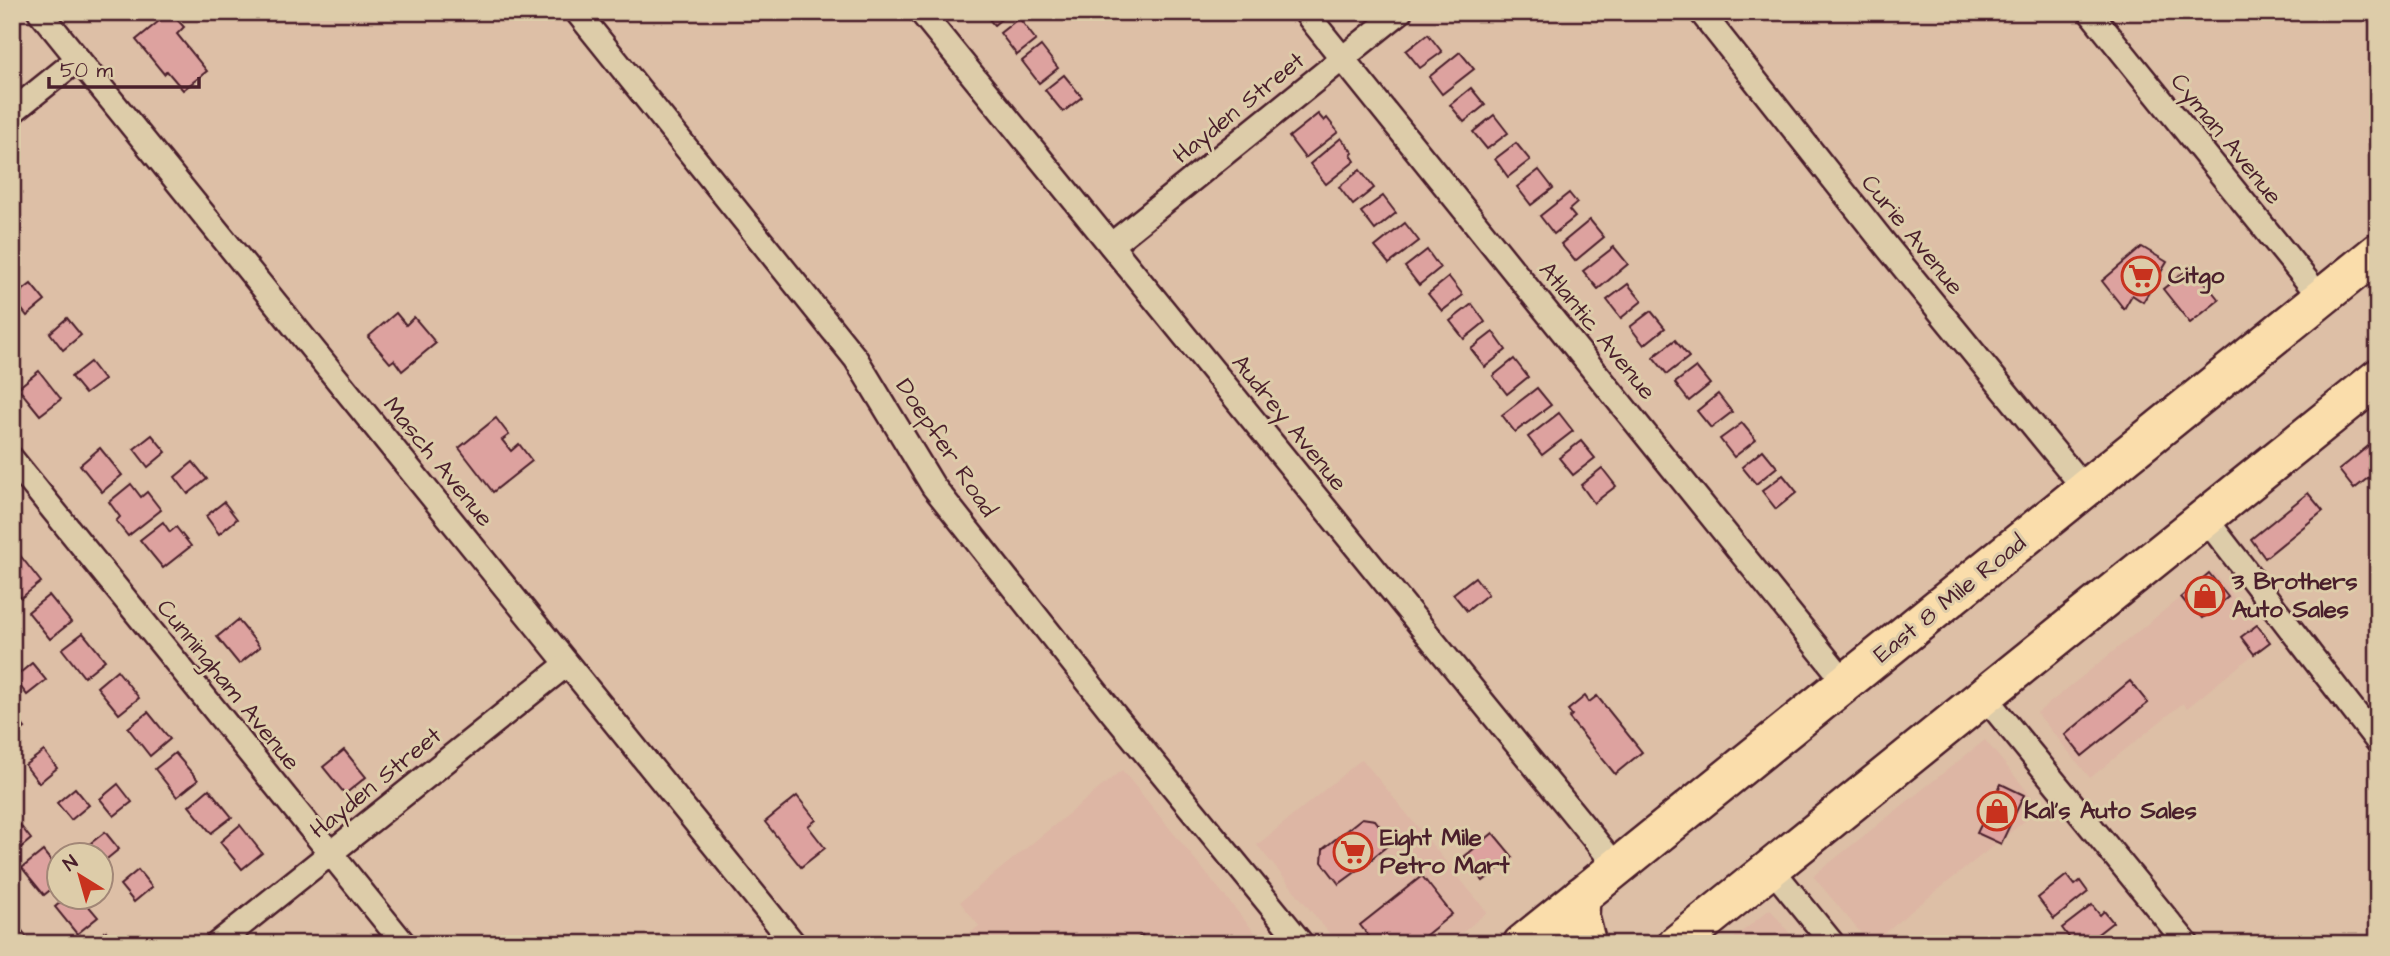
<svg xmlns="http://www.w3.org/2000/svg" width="2390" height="956" viewBox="0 0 2390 956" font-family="'Architects Daughter',sans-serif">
  <rect width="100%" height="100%" fill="#ddbfa6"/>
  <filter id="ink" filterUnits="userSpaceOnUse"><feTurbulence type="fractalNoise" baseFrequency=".0143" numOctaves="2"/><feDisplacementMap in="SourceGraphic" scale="14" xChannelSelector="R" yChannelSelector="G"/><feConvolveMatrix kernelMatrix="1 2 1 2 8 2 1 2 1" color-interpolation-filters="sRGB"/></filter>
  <g filter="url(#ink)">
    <g fill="#ddb6a4">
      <polygon points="2213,571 2270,641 2187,708 2183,703 2090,778 2037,713"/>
      <polygon points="1985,740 2041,808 1870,944 1813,876"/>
      <polygon points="1362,759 1487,912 1449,944 1338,944 1257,845"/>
      <polygon points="1122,770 1264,944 957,944 979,926 960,902"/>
      <polygon points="1770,909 1798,944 1727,944"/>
    </g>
    <g fill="#dda29f" stroke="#4a1f2b" stroke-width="2">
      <polygon points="170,12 184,27 177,34 207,71 183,90 167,71 164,74 136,40"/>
      <polygon points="983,12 1010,12 994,25"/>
      <polygon points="1019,18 1036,40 1017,55 1000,33"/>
      <polygon points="1428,34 1442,52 1420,68 1406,51"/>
      <polygon points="1041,46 1058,68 1039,83 1022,61"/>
      <polygon points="1460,52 1474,69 1442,94 1429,77"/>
      <polygon points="1064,75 1082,97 1063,112 1045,90"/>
      <polygon points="1471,88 1485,105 1464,122 1450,105"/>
      <polygon points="1318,114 1324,121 1327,118 1338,132 1305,158 1289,137"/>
      <polygon points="1494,115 1508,133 1487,149 1473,132"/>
      <polygon points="1341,138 1353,153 1351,155 1355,161 1326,184 1310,164"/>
      <polygon points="1516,143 1530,160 1508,177 1495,159"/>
      <polygon points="1360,170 1374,188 1353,205 1339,187"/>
      <polygon points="1539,170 1553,188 1531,205 1517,187"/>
      <polygon points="1569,193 1577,203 1569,210 1575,217 1554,234 1540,216"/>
      <polygon points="1383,196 1396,213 1375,230 1361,212"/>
      <polygon points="1590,220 1604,237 1575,261 1561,244"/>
      <polygon points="1405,223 1419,241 1389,264 1375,247"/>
      <polygon points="1614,247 1628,264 1598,289 1583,271"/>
      <polygon points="2142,247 2167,262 2143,302 2132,295 2124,309 2102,281"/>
      <polygon points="1427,250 1440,268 1419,285 1405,267"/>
      <polygon points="2192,266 2219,300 2190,323 2163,289"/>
      <polygon points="1449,277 1463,295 1442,311 1428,294"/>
      <polygon points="31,284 45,301 27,316 13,298"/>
      <polygon points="1628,284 1642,301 1621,318 1607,300"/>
      <polygon points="1472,304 1485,322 1464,339 1450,321"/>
      <polygon points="1651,311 1665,328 1644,345 1630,327"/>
      <polygon points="396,313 406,325 414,317 436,343 402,371 394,360 390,363 368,337"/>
      <polygon points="67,318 81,335 63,350 50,333"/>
      <polygon points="1493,332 1506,350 1485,367 1471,349"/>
      <polygon points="1675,340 1689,357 1667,374 1653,357"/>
      <polygon points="1514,359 1528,377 1507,394 1493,376"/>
      <polygon points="90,362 104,380 85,394 71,377"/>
      <polygon points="1696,367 1710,384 1689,401 1675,383"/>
      <polygon points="39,371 61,399 40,415 18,388"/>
      <polygon points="1537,388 1551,405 1515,432 1502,415"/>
      <polygon points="1718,394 1732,412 1711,428 1697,411"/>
      <polygon points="1559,413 1573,431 1542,455 1528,437"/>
      <polygon points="496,418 509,435 502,440 511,451 519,444 532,461 493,492 459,448"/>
      <polygon points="1742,423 1756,440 1734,457 1720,439"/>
      <polygon points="152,435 166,452 148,467 134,449"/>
      <polygon points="2378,438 2378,470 2354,489 2339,470"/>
      <polygon points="1581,441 1595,458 1573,475 1559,458"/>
      <polygon points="100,448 122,475 102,492 80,465"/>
      <polygon points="1763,450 1777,467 1756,484 1742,467"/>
      <polygon points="193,462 207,479 188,494 175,477"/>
      <polygon points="1602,468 1616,486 1594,503 1581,485"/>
      <polygon points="1783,475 1797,492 1776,509 1762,491"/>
      <polygon points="131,484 141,497 147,492 161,510 128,536 116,521 120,517 109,502"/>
      <polygon points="2308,493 2323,511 2265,558 2251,539"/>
      <polygon points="224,502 237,519 219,534 206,516"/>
      <polygon points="163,522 170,532 176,527 191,546 163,568 140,540"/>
      <polygon points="19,554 41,582 21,598 12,588 12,559"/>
      <polygon points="2209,573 2228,597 2203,618 2193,606 2190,608 2181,597"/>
      <polygon points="1475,577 1488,594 1467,611 1453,594"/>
      <polygon points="49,595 71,622 50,639 28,612"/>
      <polygon points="238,620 260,647 239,664 217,637"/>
      <polygon points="2257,625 2270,642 2254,654 2241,637"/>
      <polygon points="83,633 105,660 84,677 62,649"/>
      <polygon points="32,663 46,680 27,695 14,678"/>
      <polygon points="117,670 139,698 119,714 97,687"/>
      <polygon points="2130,681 2148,703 2082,756 2065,735"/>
      <polygon points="1585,696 1589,702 1597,696 1642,752 1615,774 1569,718 1572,715 1568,710"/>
      <polygon points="12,712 25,728 12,738"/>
      <polygon points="148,712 170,739 150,756 128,728"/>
      <polygon points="344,750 366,777 345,794 323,767"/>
      <polygon points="44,751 57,768 39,783 25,765"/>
      <polygon points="175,753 198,780 177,797 155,769"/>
      <polygon points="118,784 132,802 114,816 100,799"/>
      <polygon points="2001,784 2024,795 2001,844 1977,833"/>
      <polygon points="75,788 89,805 71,820 57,803"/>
      <polygon points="209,789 232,817 211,833 189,806"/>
      <polygon points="797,796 816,820 808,826 825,848 801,867 765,822"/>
      <polygon points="12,815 31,839 12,855"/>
      <polygon points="1362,818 1375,820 1392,842 1371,859 1372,860 1339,884 1322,862 1323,849"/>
      <polygon points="240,825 262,853 242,869 220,842"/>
      <polygon points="105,832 119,849 102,863 102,855 94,855 87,846"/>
      <polygon points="1493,833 1513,857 1483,881 1464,857"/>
      <polygon points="43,851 60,872 60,882 44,895 22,868"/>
      <polygon points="138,870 152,887 134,902 120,885"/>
      <polygon points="2067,875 2075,885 2080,881 2088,892 2054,919 2038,898"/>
      <polygon points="1422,876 1452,914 1415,944 1375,944 1360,925"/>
      <polygon points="67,897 81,897 98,917 77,934 55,907"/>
      <polygon points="2092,905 2100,915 2104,911 2113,922 2085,944 2074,944 2062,928"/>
      <polygon points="106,931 116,944 89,944"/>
      <polygon points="1142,935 1149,944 1131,944"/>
    </g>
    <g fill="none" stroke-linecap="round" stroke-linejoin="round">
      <defs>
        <g id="minor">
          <polyline points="40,12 794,944"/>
          <polyline points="577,12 856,359 933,486 1112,712 1302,944"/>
          <polyline points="921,12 1617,867"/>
          <polyline points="1305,12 1846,683"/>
          <polyline points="1701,12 1888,248 2085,489"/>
          <polyline points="2090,12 2321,298"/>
          <polyline points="12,112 78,59"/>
          <polyline points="1111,245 1400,12"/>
          <polyline points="12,459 404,944"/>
          <polyline points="2205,518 2378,742"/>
          <polyline points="1984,696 2187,944"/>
          <polyline points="1771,868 1833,944"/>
          <polyline points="12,939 16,944"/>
          <polyline points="217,944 567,664"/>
        </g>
        <g id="trunk">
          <polyline points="1581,896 1580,917 1587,944"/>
          <polyline points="1522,944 2378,252"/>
          <polyline points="1677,944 2378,378"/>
        </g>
      </defs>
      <use href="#minor" stroke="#4a1f2b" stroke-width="28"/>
      <use href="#trunk" stroke="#4a1f2b" stroke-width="42"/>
      <use href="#minor" stroke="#ddcca9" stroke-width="23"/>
      <use href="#trunk" stroke="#faddab" stroke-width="37"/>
    </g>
  </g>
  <defs>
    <symbol id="supermarket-ring" viewBox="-11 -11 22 22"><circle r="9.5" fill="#ddcca9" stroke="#c8321e" stroke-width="1.5"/><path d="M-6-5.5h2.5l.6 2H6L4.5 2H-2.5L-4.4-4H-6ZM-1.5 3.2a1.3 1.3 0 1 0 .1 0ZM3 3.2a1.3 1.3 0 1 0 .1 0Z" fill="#c8321e"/></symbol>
    <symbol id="shop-ring" viewBox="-11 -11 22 22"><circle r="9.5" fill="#ddcca9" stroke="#c8321e" stroke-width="1.5"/><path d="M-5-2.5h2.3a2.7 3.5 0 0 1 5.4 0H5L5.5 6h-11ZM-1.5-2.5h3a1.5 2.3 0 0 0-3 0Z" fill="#c8321e"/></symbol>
  </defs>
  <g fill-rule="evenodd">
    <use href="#supermarket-ring" x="2119" y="254" width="44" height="44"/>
    <use href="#shop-ring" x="2183" y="574" width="44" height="44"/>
    <use href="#shop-ring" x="1975" y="789" width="44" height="44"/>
    <use href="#supermarket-ring" x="1331" y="830" width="44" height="44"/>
  </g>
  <g text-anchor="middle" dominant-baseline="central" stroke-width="6" stroke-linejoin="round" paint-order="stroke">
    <g font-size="24" fill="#4a1f2b" stroke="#ddcca9">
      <text transform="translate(1239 108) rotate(-39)">Hayden Street</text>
      <text transform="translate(2226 139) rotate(51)">Cyman Avenue</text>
      <text transform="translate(1912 235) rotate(51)">Curie Avenue</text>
      <text transform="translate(1597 331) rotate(51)">Atlantic Avenue</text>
      <text transform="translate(1289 423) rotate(51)">Audrey Avenue</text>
      <text transform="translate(946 448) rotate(56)">Doepfer Road</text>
      <text transform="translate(438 462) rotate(51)">Masch Avenue</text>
      <text transform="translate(1950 599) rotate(-39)">East 8 Mile Road</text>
      <text transform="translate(228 685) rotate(51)">Cunningham Avenue</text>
      <text transform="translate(376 783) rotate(-39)">Hayden Street</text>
    </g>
    <g font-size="24" font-weight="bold" fill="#4a1f2b" stroke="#ddcca9" text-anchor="start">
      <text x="2168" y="276">Citgo</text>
      <text x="2232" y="582">3 Brothers<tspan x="2232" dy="28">Auto Sales</tspan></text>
      <text x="2024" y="811">Kal's Auto Sales</text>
      <text x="1380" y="838">Eight Mile<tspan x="1380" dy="28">Petro Mart</tspan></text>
    </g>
  </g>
  <rect width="2390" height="956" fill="none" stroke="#ddcca9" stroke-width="42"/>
  <rect x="21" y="21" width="2348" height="914" fill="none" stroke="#4a1f2b" stroke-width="2.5" filter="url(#ink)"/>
  <g transform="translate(80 876) rotate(323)"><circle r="33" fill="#ddcca9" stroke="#a28777" stroke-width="2"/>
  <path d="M0-5L12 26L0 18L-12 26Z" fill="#c8321e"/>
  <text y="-10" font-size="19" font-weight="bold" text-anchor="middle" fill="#4a1f2b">N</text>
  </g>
  <path d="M49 77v10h150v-10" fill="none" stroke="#4a1f2b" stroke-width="3.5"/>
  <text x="60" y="77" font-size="21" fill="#4a1f2b" stroke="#ddcca9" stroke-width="5" paint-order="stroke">50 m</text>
</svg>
